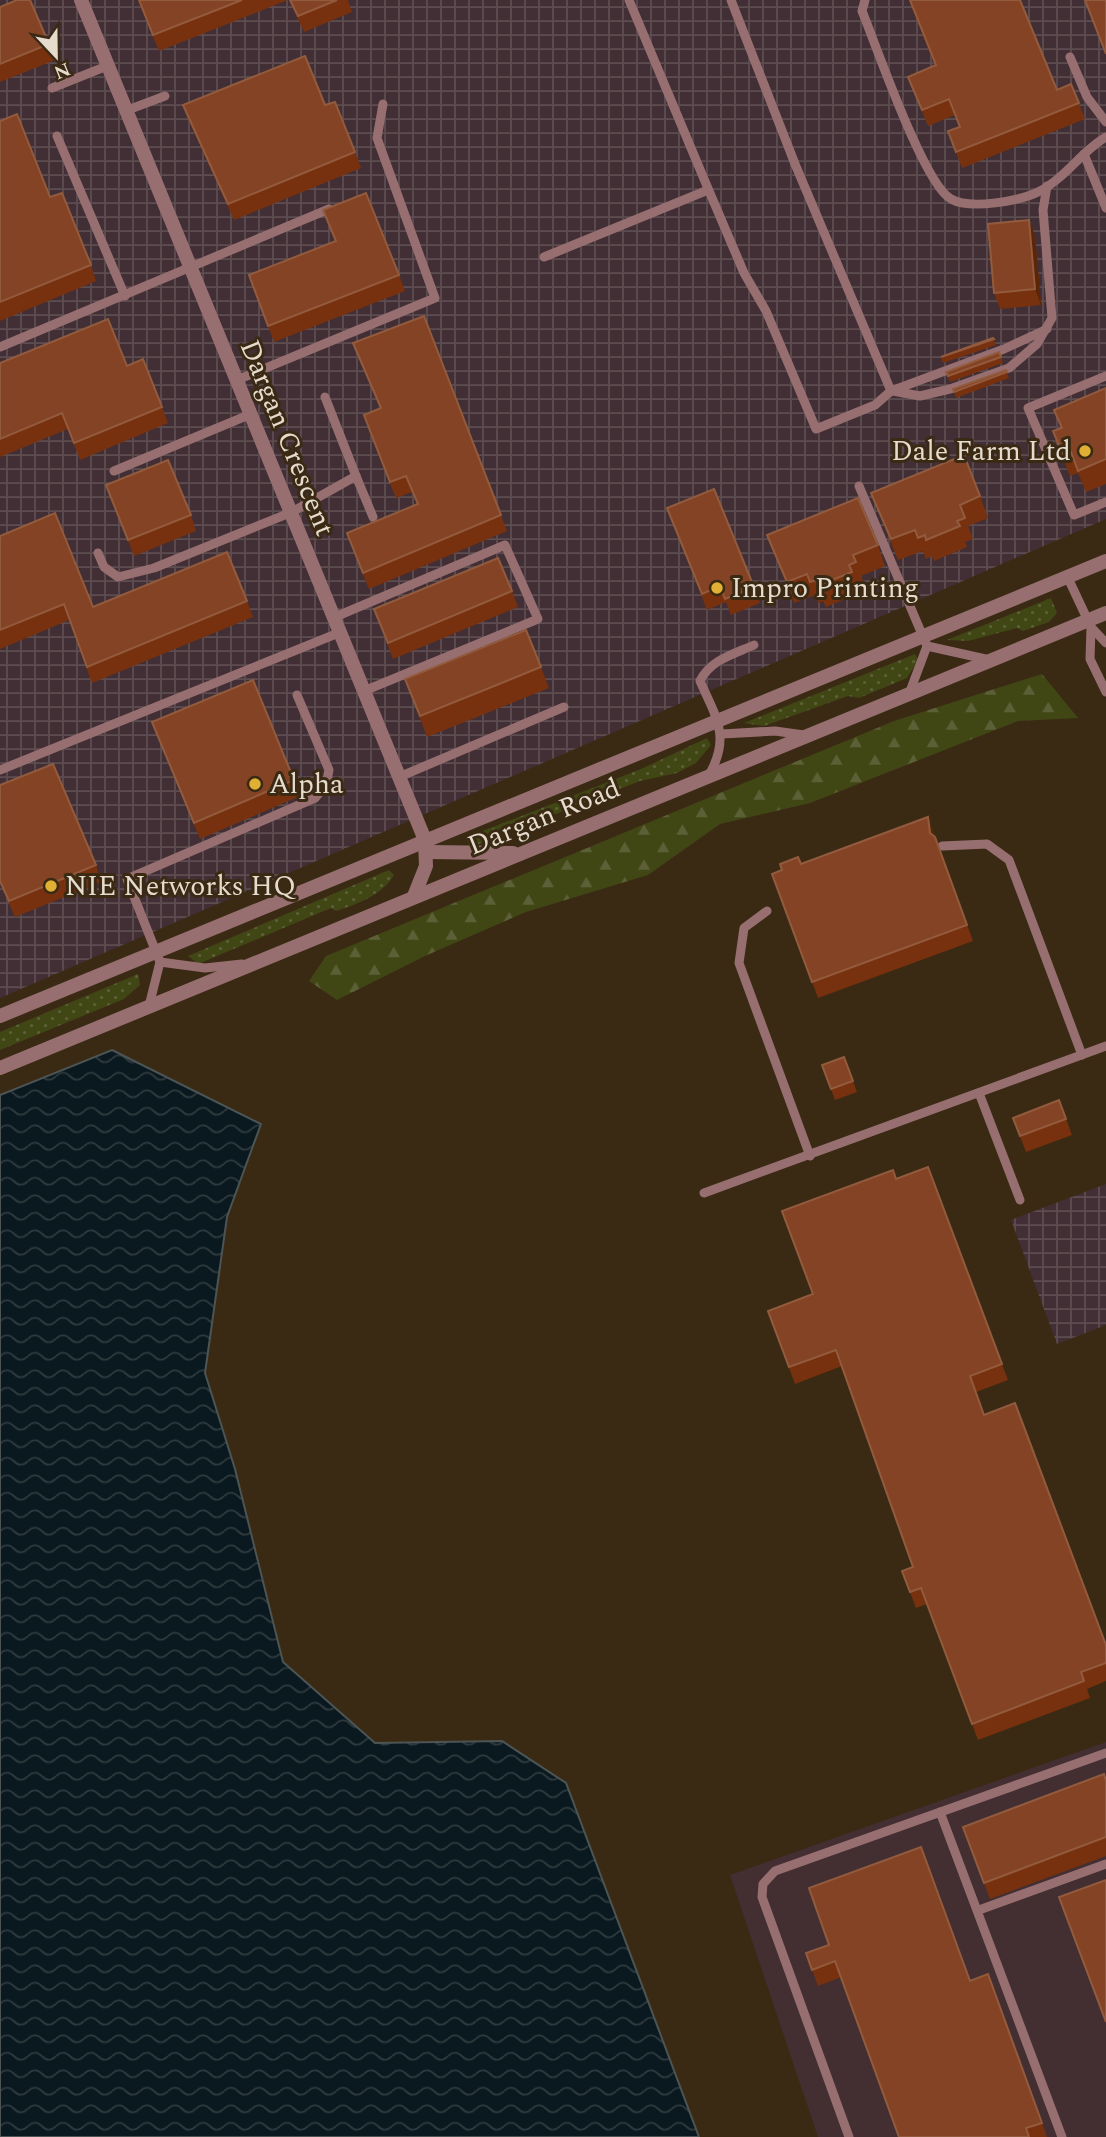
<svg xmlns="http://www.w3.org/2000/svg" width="1106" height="2137" viewBox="0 0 1106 2137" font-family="Spectral,serif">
  <defs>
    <pattern id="industrial-grid" width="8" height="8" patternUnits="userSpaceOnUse" patternTransform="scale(1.75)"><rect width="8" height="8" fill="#422f35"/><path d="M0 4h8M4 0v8" fill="none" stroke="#5d4d51"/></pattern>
    <pattern id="grass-dots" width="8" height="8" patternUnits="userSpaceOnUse" patternTransform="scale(1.75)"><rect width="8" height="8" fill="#414615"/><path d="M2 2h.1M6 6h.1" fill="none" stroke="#5c6036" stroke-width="1.8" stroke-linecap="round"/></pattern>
    <pattern id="forest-firs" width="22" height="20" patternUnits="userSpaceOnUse" patternTransform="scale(1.75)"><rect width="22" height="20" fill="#414615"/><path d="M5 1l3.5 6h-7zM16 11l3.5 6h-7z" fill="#5c6036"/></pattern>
    <pattern id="water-waves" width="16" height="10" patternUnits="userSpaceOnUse" patternTransform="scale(1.75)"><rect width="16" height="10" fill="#0a191f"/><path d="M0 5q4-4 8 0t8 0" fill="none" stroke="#2e3a3e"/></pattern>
  </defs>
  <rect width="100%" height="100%" fill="#3a2a14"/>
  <polygon fill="#432f31" points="1106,1742 1106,2137 818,2137 730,1875"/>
  <g fill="url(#industrial-grid)">
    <polygon points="0,0 1106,0 1106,519 0,998"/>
    <polygon points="1106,1184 1106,1325 1057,1344 1011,1220"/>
  </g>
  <g fill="url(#grass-dots)">
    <polygon points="1051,598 1057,613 1049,622 1023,631 1017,628 968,641 947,640"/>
    <polygon points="915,654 918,660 907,678 859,698 848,696 764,726 744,723"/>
    <polygon points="707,738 711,745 696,763 677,773 640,781 479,844 470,846 465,838 641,769"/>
    <path d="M389 870 394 875C382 895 358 904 336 911L331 908 198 964 188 956Z"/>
    <polygon points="138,974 140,985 124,999 0,1050 0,1032"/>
  </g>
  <polygon fill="url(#forest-firs)" points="1042,674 1078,718 1018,721 810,803 720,824 648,875 526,912 425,956 337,1000 309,981 326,956 894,721"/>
  <polygon fill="url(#water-waves)" stroke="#4c5454" stroke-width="2" points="112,1050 261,1124 227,1217 205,1373 235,1469 283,1662 375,1743 502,1741 566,1783 699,2137 0,2137 0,1095"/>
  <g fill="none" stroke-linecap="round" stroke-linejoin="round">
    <g stroke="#986f71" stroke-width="9">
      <polyline points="629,0 704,179 744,273 766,311 816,429 875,405 891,391 1004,349 1047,329"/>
      <polyline points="731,0 795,164 891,391"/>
      <path d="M865 0 862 11C876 45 924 185 951 199 970 210 1021 201 1040 191 1065 178 1082 151 1106 137"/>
      <polyline points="1070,57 1087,97 1106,122"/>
      <polyline points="52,88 107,66"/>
      <polyline points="125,111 165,96"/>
      <polyline points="57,136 125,296"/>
      <polyline points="1084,154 1106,208"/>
      <polyline points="544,257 708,190"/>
      <polyline points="0,347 329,209"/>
      <polyline points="1106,376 1028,408 1074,515 1106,502"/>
      <polyline points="237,380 435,298 377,138 383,104"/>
      <polyline points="893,391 920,396 950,389 1009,368 1037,344 1052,318 1043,210 1047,186"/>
      <polyline points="114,471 251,414"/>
      <polyline points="356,476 373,517"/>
      <polyline points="859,486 927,646 909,694"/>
      <polyline points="98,553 104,567 118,577 154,568 292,512 356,476 325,397"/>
      <polyline points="1067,576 1091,627 1106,643"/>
      <polyline points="335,617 505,545 538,619 364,691"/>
      <polyline points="1091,627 1090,659 1106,692"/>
      <polyline points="927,646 990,660"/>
      <polyline points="722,734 775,731 804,735"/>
      <polyline points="0,770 341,632"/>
      <path d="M709 775C731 737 716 717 700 681 710 660 734 654 754 645"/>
      <polyline points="399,777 564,707"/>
      <polyline points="942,846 987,844 1009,860 1082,1055"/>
      <polyline points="767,911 744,928 739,963 810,1156"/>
      <polyline points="160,962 205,968 242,964"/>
      <polyline points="149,1006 160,962 127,879 315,798 326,785 329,770 297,695"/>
      <polyline points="979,1093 1020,1200"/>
      <polyline points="704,1193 1106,1046"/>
      <polyline points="940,1812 1062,2137"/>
      <polyline points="979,1910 1106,1864"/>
      <polyline points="849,2137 762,1897 763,1884 775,1871 1106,1753"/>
    </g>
    <polyline stroke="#986f71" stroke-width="14" points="81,0 425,840 426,866 414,896"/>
    <g stroke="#986f71" stroke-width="14">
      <polyline points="427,852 513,853"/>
      <polyline points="0,1016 1106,561"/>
      <polyline points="0,1068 1106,613"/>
    </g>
  </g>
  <g fill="#78310f">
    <polygon points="138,0 288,0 159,51"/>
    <polygon points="289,0 348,0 352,12 304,32"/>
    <polygon points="909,0 1020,0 1057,90 1071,84 1085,119 962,168 948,131 959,127 955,115 928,126 908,77 935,66"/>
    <polygon points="0,7 49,44 55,60 0,82"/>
    <polygon points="183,105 325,105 355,152 361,168 234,220 189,121"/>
    <polygon points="0,121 50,197 91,265 96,281 0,321"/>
    <polygon points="1035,236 1041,305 1000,309 994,293"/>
    <polygon points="335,241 399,275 405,291 274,342 249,275"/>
    <polygon points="424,316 507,531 369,589 347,533 417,504 412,492 396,498 369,431 380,408 353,343"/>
    <polygon points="993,338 996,345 943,363 941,357"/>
    <polygon points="999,352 1003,363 950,382 946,372"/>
    <polygon points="0,363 127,366 162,407 168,423 80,460 68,429 0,457"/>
    <polygon points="1006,370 1009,378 956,398 953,389"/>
    <polygon points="1106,388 1106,484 1086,492 1078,473 1070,476 1061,452 1053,431 1061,428 1054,410"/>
    <polygon points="106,485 191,515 196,531 134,556"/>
    <polygon points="871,493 980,496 988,518 968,526 973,539 965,542 967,547 934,561 932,556 926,559 923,551 898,560"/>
    <polygon points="667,508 754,587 760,603 731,615 726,602 707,610"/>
    <polygon points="767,535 878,545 885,566 861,576 864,583 857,586 859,593 826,607 823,601 818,603 815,595 794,603"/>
    <polygon points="0,536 93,607 247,601 253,617 92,683 69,620 0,649"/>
    <polygon points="512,591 518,607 393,659 374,609"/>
    <polygon points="541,667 549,688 427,737 405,679"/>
    <polygon points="152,722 294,780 300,796 200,839"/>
    <polygon points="0,785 96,865 101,882 15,917 0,883"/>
    <polygon points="928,817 973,941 818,998 772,874"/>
    <polygon points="844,1057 857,1092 835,1100 822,1065"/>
    <polygon points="1059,1100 1072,1135 1026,1152 1013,1118"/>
    <polygon points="928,1167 1008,1380 976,1392 984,1415 1106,1645 1106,1681 1087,1689 1090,1698 978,1740 927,1604 916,1608 902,1571 913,1567 842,1366 795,1384 768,1311 813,1294 896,1179"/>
    <polygon points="1106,1780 1106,1856 990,1899 963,1827"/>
    <polygon points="806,1953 970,1981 988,1974 1047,2137 899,2137 841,1977 818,1986"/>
  </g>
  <g fill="#5a2609">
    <polygon points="1029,220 1035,236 1041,305 1035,289"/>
    <polygon points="928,817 934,833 936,849 930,833"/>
  </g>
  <g fill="#844324" stroke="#935b3e" stroke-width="2">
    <polygon points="17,0 30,0 49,44 0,64 0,7"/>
    <polygon points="139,0 242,0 153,35"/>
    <polygon points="290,0 337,0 298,16"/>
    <polygon points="910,0 1020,0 1057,90 1071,84 1079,103 956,152 948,131 960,127 949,99 922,110 908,77 936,65"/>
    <polygon points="1085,0 1106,0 1106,54"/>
    <polygon points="305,56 325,105 335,102 355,152 228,204 183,105"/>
    <polygon points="17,114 50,197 62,193 91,265 0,302 0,121"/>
    <polygon points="366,193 399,275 268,326 249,275 336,241 323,210"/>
    <polygon points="1029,220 1035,289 994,293 988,224"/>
    <polygon points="424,316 501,515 363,573 347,533 418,504 406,476 390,482 364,415 381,408 353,343"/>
    <polygon points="108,319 127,366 143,359 162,407 74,443 62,413 0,439 0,363"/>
    <polygon points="993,338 994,339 941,357"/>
    <polygon points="999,352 1001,357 948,376 946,372"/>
    <polygon points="1006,370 1007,372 954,392 953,389"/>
    <polygon points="1106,388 1106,459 1078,471 1071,452 1063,455 1053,431 1062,428 1054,410"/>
    <polygon points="964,455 980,496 960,505 965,518 957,521 960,526 926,540 925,535 918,538 915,530 891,539 871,493"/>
    <polygon points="168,460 191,515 128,540 106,485"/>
    <polygon points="714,489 754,587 725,599 720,586 702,594 667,508"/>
    <polygon points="858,498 878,545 853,555 856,562 849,565 852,572 818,586 816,580 810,582 807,574 787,582 767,535"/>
    <polygon points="55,513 93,607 227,552 247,601 87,667 64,604 0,630 0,536"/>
    <polygon points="498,558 512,591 388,643 374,609"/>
    <polygon points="526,630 541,667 420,716 405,679"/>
    <polygon points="253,680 294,780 194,823 152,722"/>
    <polygon points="53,764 96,865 9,901 0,881 0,785"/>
    <polygon points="928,817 930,833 935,837 967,925 812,982 772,874 782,870 780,864 798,857 801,864"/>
    <polygon points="844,1057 853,1081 831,1089 822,1065"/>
    <polygon points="1059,1100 1066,1119 1020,1136 1013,1118"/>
    <polygon points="928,1167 1002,1364 970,1376 984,1415 1015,1403 1106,1645 1106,1663 1081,1672 1084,1681 972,1724 921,1588 910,1592 902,1571 913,1567 836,1350 789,1367 768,1311 813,1294 782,1211 893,1170 896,1179"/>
    <polygon points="1104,1774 1106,1781 1106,1837 984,1883 963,1827"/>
    <polygon points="921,1847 970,1981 988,1974 1042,2123 1026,2128 1029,2137 899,2137 835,1961 812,1970 806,1953 829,1945 809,1888"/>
    <polygon points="1106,1880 1106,2022 1059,1897"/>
  </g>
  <g fill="#dfb034" stroke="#3a2a14" stroke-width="2.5">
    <circle cx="1085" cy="451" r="7"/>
    <circle cx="717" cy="588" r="7"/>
    <circle cx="255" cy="784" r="7"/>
    <circle cx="51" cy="886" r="7"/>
  </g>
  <g text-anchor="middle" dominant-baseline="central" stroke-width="6" stroke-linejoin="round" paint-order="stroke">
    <g font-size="28" fill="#e6dcce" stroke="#3a2a14">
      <text transform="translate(287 438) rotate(68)">Dargan Crescent</text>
      <text transform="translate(544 817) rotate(-22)">Dargan Road</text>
    </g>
    <g font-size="28" fill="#e6dcce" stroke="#3a2a14" text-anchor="start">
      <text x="1071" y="451" text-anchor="end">Dale Farm Ltd</text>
      <text x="731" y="588">Impro Printing</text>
      <text x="269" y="784">Alpha</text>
      <text x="65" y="886">NIE Networks HQ</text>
    </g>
  </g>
  <g transform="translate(56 56) rotate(158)" stroke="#3a2a14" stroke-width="5" paint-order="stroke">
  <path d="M0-5L12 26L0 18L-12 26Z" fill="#e6dcce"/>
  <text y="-10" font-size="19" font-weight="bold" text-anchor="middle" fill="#e6dcce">N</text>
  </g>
</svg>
